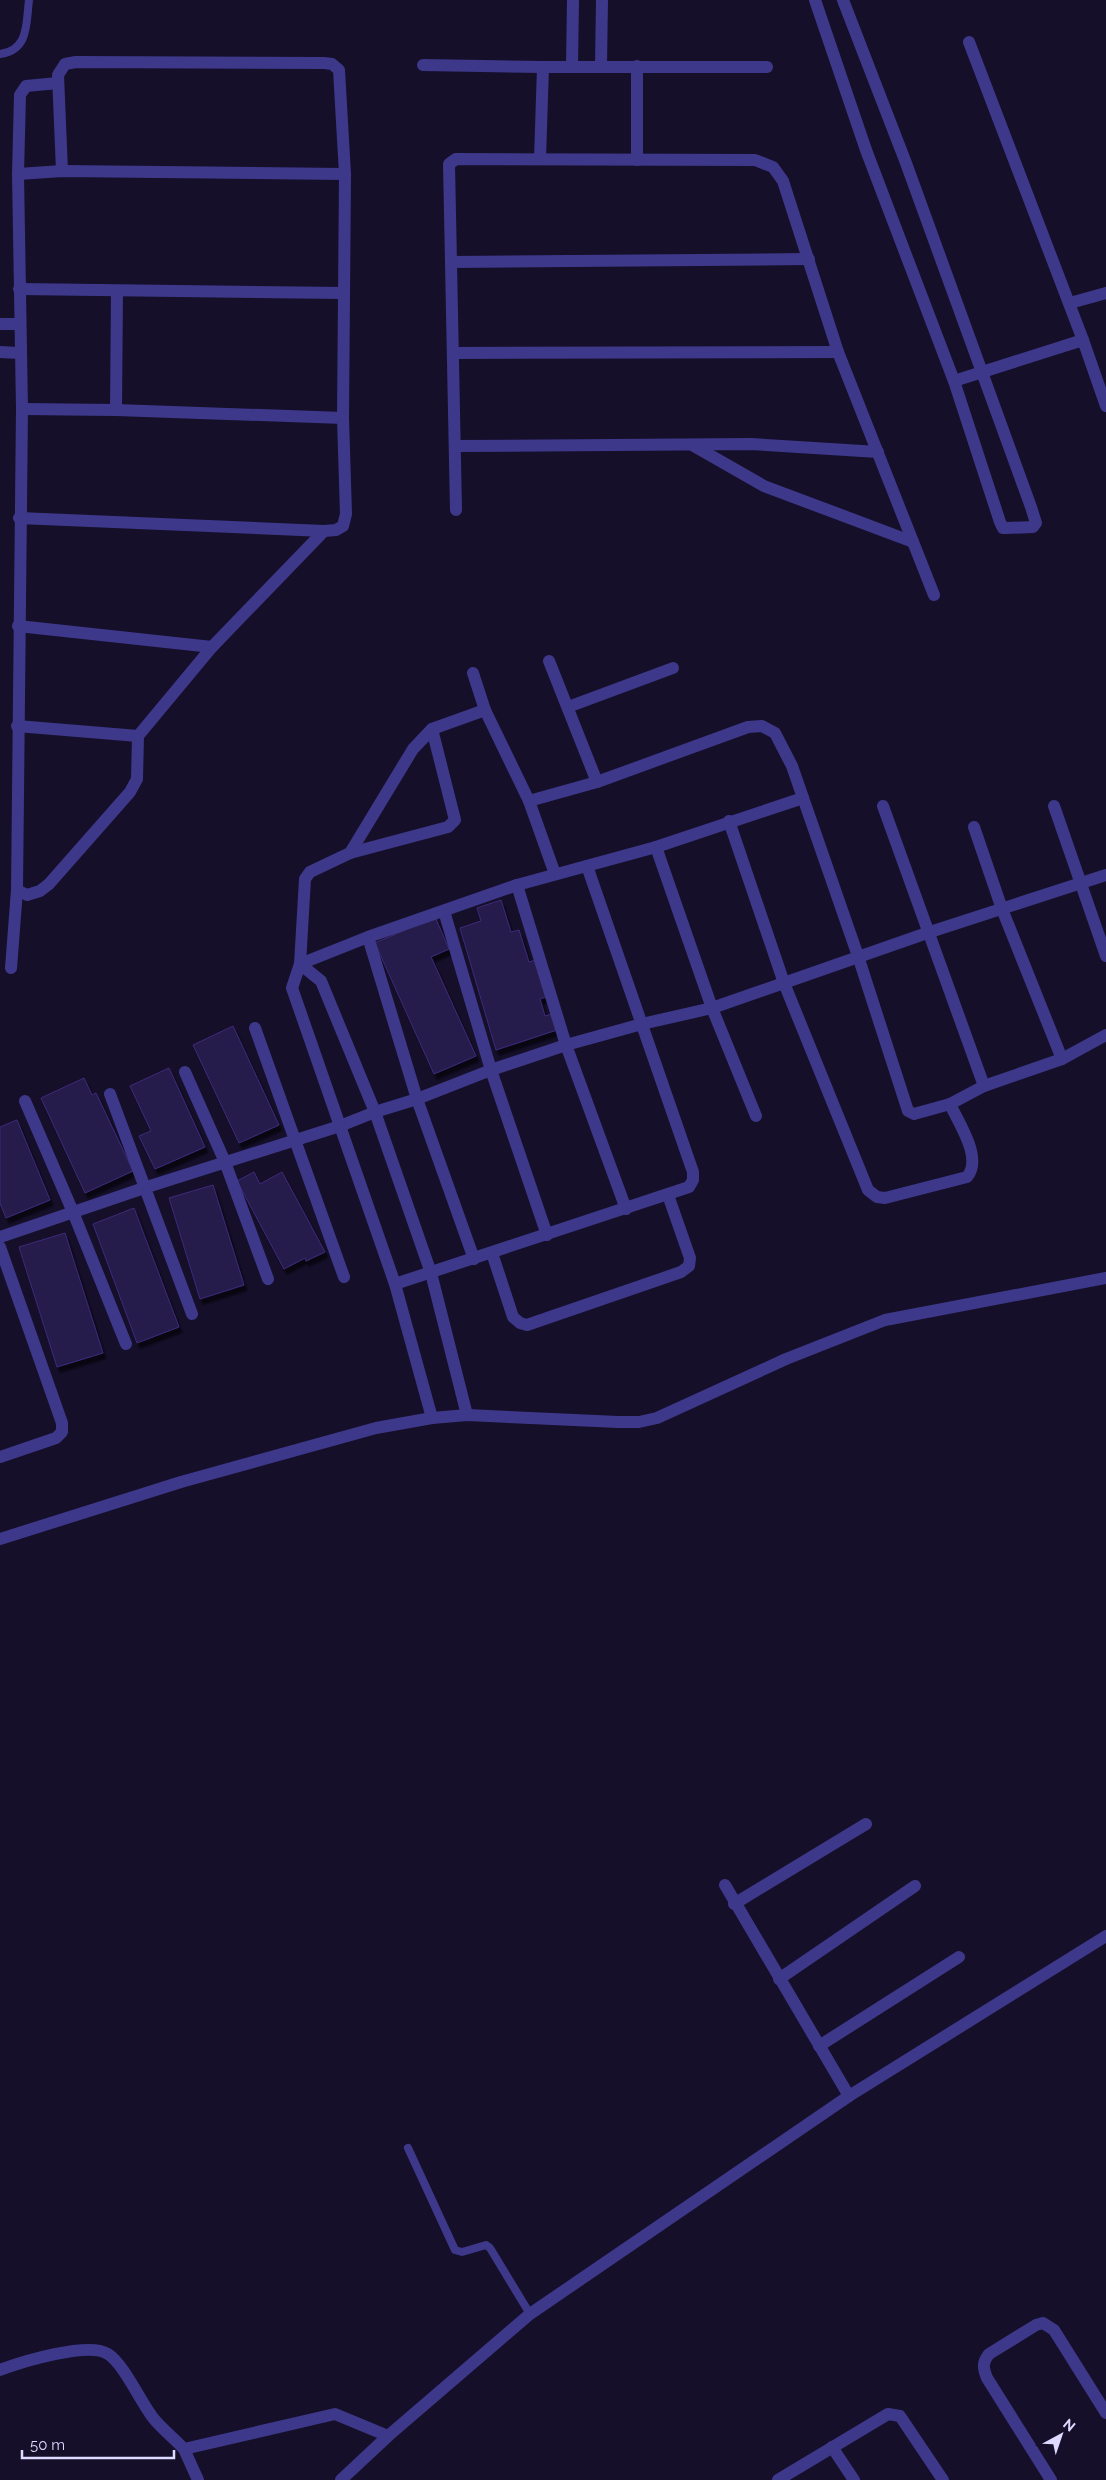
<svg xmlns="http://www.w3.org/2000/svg" width="1106" height="2480" viewBox="0 0 1106 2480" font-family="Raleway,sans-serif">
  <defs>
    <filter id="shadow"><feDropShadow dx="3" dy="5.5" stdDeviation="1" flood-color="#0009"/></filter>
  </defs>
  <rect width="100%" height="100%" fill="#150f2a"/>
  <g fill="#261a4c" stroke="#3d2b79" filter="url(#shadow)">
    <polygon points="501,900 511,932 519,930 529,962 536,960 548,996 540,999 545,1016 555,1013 560,1029 496,1050 460,928 481,921 477,908"/>
    <polygon points="435,917 449,949 431,957 476,1056 434,1074 375,943"/>
    <polygon points="233,1026 279,1125 239,1143 193,1045"/>
    <polygon points="169,1068 205,1147 155,1169 139,1136 151,1131 130,1086"/>
    <polygon points="84,1078 92,1095 96,1093 133,1171 85,1193 41,1098"/>
    <polygon points="17,1120 50,1200 6,1218 0,1203 0,1127"/>
    <polygon points="254,1172 260,1184 282,1172 325,1252 306,1261 305,1258 284,1269 237,1181"/>
    <polygon points="213,1185 244,1285 200,1299 169,1198"/>
    <polygon points="134,1208 179,1327 137,1343 93,1224"/>
    <polygon points="65,1233 103,1353 57,1367 19,1247"/>
  </g>
  <g fill="none" stroke-linecap="round" stroke-linejoin="round">
    <g stroke="#3e388b" stroke-width="8">
      <path d="M0 54C29 50 26 24 29 0"/>
      <polyline points="408,2148 455,2250 462,2252 486,2245 490,2248 530,2314"/>
    </g>
    <g stroke="#3e388b" stroke-width="12">
      <polyline points="815,0 866,150 954,381 1000,522 1003,528 1007,528 1033,527 1036,523 1031,507 906,163 843,0"/>
      <polyline points="969,42 1083,340"/>
      <polyline points="423,65 543,67 540,159"/>
      <polyline points="601,66 602,0"/>
      <polyline points="637,66 637,160"/>
      <polyline points="543,67 767,67"/>
      <polyline points="572,67 573,0"/>
      <polyline points="18,174 20,95 26,86 58,83"/>
      <polyline points="451,262 809,259"/>
      <polyline points="19,289 344,293"/>
      <polyline points="1070,303 1106,293"/>
      <polyline points="0,324 19,324"/>
      <polyline points="0,352 19,353"/>
      <polyline points="454,353 838,352"/>
      <polyline points="954,381 1083,340 1106,406"/>
      <polyline points="22,409 116,410 343,418"/>
      <polyline points="116,410 117,291"/>
      <polyline points="455,446 751,444 878,452"/>
      <polyline points="694,446 764,486 913,542"/>
      <polyline points="456,510 449,164 456,159 755,160 773,167 783,181 838,352 934,595"/>
      <polyline points="19,518 324,531"/>
      <polyline points="18,626 212,647"/>
      <polyline points="549,661 597,782"/>
      <polyline points="473,673 485,710 529,801 555,874"/>
      <polyline points="568,707 673,668"/>
      <polyline points="17,726 138,736 212,647 324,531 336,530 343,526 346,514 343,418 345,174 339,70 332,64 324,63 76,62 65,64 58,75 62,171"/>
      <polyline points="529,801 597,782 748,727 762,726 775,733 792,766 858,956 908,1111 914,1114 950,1104 984,1086 1062,1059 1106,1035"/>
      <polyline points="883,806 984,1086"/>
      <polyline points="1054,806 1106,956"/>
      <path d="M729 821 784 983 868 1190 877 1197 885 1198 967 1177C983 1158 959 1124 950 1104"/>
      <polyline points="974,827 1002,909 1062,1059"/>
      <polyline points="656,847 712,1008 756,1116"/>
      <polyline points="350,853 448,827 455,820 432,729"/>
      <polyline points="517,885 566,1045 626,1209"/>
      <polyline points="17,890 27,895 40,891 49,884 130,792 137,779 138,736"/>
      <polyline points="444,911 491,1070 547,1235"/>
      <polyline points="368,937 417,1099 474,1259"/>
      <polyline points="300,964 368,937 517,885 656,847 803,798"/>
      <polyline points="300,964 321,981 375,1112 431,1273 467,1415"/>
      <polyline points="11,968 17,890 22,409 18,174 62,171 345,174"/>
      <polyline points="255,1028 344,1277"/>
      <polyline points="185,1072 225,1162 268,1279"/>
      <polyline points="110,1094 192,1314"/>
      <polyline points="25,1101 73,1212 126,1344"/>
      <polyline points="0,1237 147,1187 340,1126 375,1112 417,1099 491,1070 566,1045 642,1024 712,1008 927,933 1106,875"/>
      <polyline points="0,1247 62,1423 62,1432 56,1438 0,1457"/>
      <polyline points="492,1253 513,1317 520,1323 527,1325 681,1272 689,1266 690,1258 668,1195"/>
      <polyline points="395,1284 689,1187 693,1180 693,1172 587,866"/>
      <polyline points="432,1418 395,1284 292,988 300,964 305,879 310,872 350,853 413,749 432,729 485,710"/>
      <polyline points="0,1539 181,1482 376,1428 432,1418 467,1415 618,1422 639,1422 657,1418 786,1359 885,1320 1106,1278"/>
      <polyline points="725,1885 849,2096"/>
      <polyline points="734,1904 866,1824"/>
      <polyline points="779,1979 915,1886"/>
      <polyline points="819,2046 959,1957"/>
      <path d="M0 2370C21 2362 89 2341 108 2354 124 2364 141 2403 154 2419 163 2430 175 2439 184 2449L335 2414 388 2436 530 2314 849 2096 1106 1936"/>
      <polyline points="832,2447 854,2480"/>
      <polyline points="184,2449 198,2480"/>
      <polyline points="341,2480 388,2436"/>
      <polyline points="778,2480 888,2414 900,2416 943,2480"/>
      <path d="M1051 2480 987 2378C983 2368 982 2363 989 2354L1036 2325 1043 2323 1054 2330 1106 2413"/>
    </g>
  </g>
  <g transform="translate(1061 2435) rotate(40)" stroke="#150f2a" stroke-width="4" paint-order="stroke">
  <path d="M0-4L9 19L0 12L-9 19Z" fill="#ded9ff"/>
  <text y="-8" font-size="14" font-weight="bold" text-anchor="middle" fill="#ded9ff">N</text>
  </g>
  <path d="M22 2450v8h152v-8" fill="none" stroke="#ded9ff" stroke-width="2.5"/>
  <text x="30" y="2450" font-size="15" fill="#ded9ff" stroke="#150f2a" stroke-width="4" paint-order="stroke">50 m</text>
</svg>
